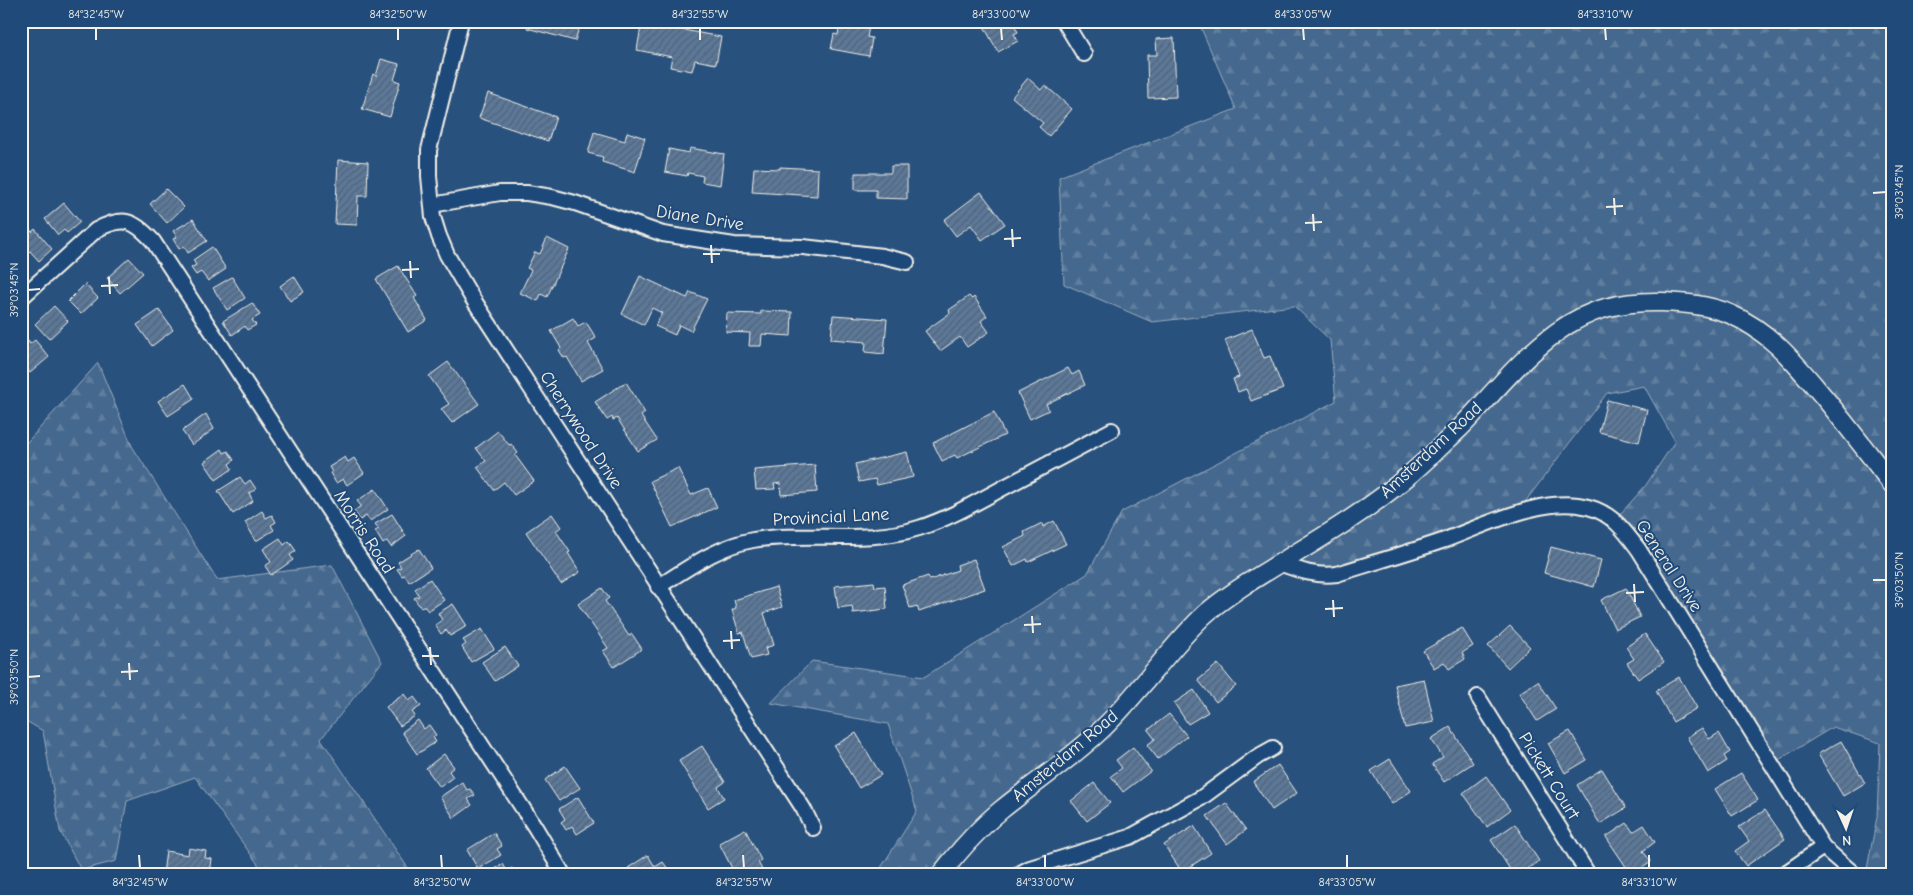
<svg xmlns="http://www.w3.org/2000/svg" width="1913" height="895" viewBox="0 0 1913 895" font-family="'Comic Neue',sans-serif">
  <defs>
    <pattern id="forest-firs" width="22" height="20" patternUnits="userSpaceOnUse" patternTransform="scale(1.25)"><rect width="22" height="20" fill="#45688e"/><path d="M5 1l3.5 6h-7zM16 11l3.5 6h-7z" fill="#607e9e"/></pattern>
    <pattern id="building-hatch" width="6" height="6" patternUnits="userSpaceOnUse" patternTransform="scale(1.25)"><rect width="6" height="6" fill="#5b7899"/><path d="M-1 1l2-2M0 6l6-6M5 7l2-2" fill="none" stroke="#536274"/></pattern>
  </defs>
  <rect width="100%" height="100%" fill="#28517e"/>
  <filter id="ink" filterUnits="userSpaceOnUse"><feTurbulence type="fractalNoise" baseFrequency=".02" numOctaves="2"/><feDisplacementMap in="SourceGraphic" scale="10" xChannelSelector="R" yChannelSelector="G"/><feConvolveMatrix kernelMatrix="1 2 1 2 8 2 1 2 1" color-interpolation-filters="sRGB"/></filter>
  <g filter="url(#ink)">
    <g fill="url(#forest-firs)" stroke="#9cacbb">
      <polygon points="1198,21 1892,21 1892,874 1866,874 1877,817 1880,743 1833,727 1772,764 1615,520 1646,485 1675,441 1644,386 1607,393 1516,514 1337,574 1279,563 1243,586 941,874 877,874 917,811 888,724 771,703 812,661 924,677 1087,574 1122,512 1336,401 1330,340 1294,306 1152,322 1064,284 1059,177 1236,109"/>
      <polygon points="98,363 132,446 217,580 332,565 382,662 321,739 412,874 265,874 195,777 127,801 116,861 81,870 60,831 43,731 21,718 21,449"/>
    </g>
    <g fill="url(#building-hatch)" stroke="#f4f1e8">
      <polygon points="529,21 581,21 575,41 527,28"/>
      <polygon points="642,21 664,25 665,21 674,23 673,28 721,37 716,64 695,60 692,71 670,67 672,57 637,50"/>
      <polygon points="840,21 870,21 867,37 872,38 869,56 831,49 834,34 838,35"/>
      <polygon points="981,21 1012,21 1018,32 1014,34 1018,41 998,52"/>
      <polygon points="1174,38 1176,97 1148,98 1147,55 1157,55 1156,39"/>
      <polygon points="381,59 399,64 394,80 400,82 390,117 362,109 373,74 376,76"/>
      <polygon points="1028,78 1041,90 1045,85 1072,109 1049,136 1039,127 1043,123 1012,97"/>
      <polygon points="488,93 556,117 548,141 479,118"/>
      <polygon points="594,132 625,141 627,132 645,138 635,172 602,162 603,157 588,153"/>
      <polygon points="690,148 724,154 720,185 702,182 703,176 688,173 687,176 665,172 669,149 689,153"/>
      <polygon points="338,160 368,162 367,196 358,196 357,225 335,224"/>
      <polygon points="891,166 907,166 907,199 876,198 876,190 855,190 855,173 891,173"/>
      <polygon points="780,167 818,169 817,196 752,192 754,168 780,169"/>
      <polygon points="166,189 184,207 167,223 150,204"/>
      <polygon points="981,192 1005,224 982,240 971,225 956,236 944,220"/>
      <polygon points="64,203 80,222 67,233 64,230 58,235 45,219"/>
      <polygon points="21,219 32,232 35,229 52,249 39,261 30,251 24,256 21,253"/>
      <polygon points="193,219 207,241 188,253 184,246 179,249 173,239 177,237 173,231"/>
      <polygon points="547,238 569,249 547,297 541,294 538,301 520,293 531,270 527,268 535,252 540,254"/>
      <polygon points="212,247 226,269 208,281 201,272 196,275 191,268 196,265 193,260"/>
      <polygon points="129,258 143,273 120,293 107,278"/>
      <polygon points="398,266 417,296 414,298 427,320 408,332 376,279"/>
      <polygon points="294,276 304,292 290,301 280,286"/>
      <polygon points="640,276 687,298 690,292 707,299 691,331 679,325 675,335 655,326 662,313 652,308 644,325 622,314"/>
      <polygon points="232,277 245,298 227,310 213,288"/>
      <polygon points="85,284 98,298 81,314 68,301"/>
      <polygon points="969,296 972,299 974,297 987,316 981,321 989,332 967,347 960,337 940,351 925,331 950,313 949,310"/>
      <polygon points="252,303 260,315 252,320 256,325 247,330 245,326 232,335 223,321"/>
      <polygon points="54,306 68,321 49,339 35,324"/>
      <polygon points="159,310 173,330 152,346 137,325"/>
      <polygon points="761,311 792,312 791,336 762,334 761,346 749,346 750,333 726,332 727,313 761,314"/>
      <polygon points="833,315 887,319 884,354 865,352 866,342 831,339"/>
      <polygon points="573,318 578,326 586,322 596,338 588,343 603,369 581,381 567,357 564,358 559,350 561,348 551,331"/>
      <polygon points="1252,329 1264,358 1270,356 1283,389 1251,401 1246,389 1238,392 1233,379 1239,377 1225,340"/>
      <polygon points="35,340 49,357 30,373 21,362 21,346 28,341 30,344"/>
      <polygon points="448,362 479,404 452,423 441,409 449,404 429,376"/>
      <polygon points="1068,368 1072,375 1079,371 1085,385 1046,404 1049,410 1030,419 1018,393"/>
      <polygon points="626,382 645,413 641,416 657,440 638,451 617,418 613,420 612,417 607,420 595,402"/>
      <polygon points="185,384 194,399 168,416 158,401"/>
      <polygon points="1607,400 1647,410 1639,442 1599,432"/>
      <polygon points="994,412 1005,435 957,458 955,455 942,461 933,443"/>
      <polygon points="206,414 214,429 192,445 182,431"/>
      <polygon points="498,431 509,445 511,444 518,453 515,455 534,481 514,495 504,482 494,490 477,467 486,461 476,448"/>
      <polygon points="222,449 224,453 228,451 234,460 229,464 232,469 216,480 204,462"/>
      <polygon points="907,452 913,477 877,485 875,479 859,482 855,464"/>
      <polygon points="345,457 348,462 354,458 364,473 347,485 343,479 336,483 330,473 332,472 329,467"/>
      <polygon points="815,465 817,492 781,495 780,483 774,484 775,489 756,490 754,470"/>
      <polygon points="678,468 691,495 708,488 717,507 672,527 650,481"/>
      <polygon points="240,477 245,484 250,480 256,489 249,493 253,501 233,514 218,491"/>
      <polygon points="375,489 388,509 370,521 366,516 360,520 354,511 361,506 357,501"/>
      <polygon points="262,511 266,518 272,515 276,522 271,525 274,530 256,541 245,522"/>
      <polygon points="392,514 406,536 391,547 387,541 383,544 375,531 379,529 375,524"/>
      <polygon points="552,514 561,527 556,531 570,552 568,553 580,572 561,584 526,532"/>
      <polygon points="1054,521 1066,544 1028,562 1027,559 1013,566 1003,547 1025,536 1024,532 1042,523 1043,527"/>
      <polygon points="280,538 284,545 289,541 296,551 290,555 293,560 271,575 265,566 271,562 263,549"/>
      <polygon points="1551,547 1601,560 1594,587 1544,573"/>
      <polygon points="419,549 431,568 409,582 405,575 402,576 397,569 401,567 398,562"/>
      <polygon points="974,559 985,589 919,612 917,606 910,608 902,585 928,576 930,580 958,570 957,565"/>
      <polygon points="430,579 444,600 428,611 424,606 421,608 414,598 419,596 415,589"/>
      <polygon points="874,582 875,587 885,586 887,609 853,613 852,606 838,608 835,586"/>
      <polygon points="776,587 782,607 764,613 774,645 765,648 767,655 751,659 743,632 739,633 732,610 736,608 734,600"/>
      <polygon points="602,588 609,598 605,601 629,636 632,634 642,649 614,667 603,651 608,648 578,604"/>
      <polygon points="1626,588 1640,617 1615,629 1601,600"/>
      <polygon points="453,604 467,626 450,636 446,630 441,634 435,625 442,620 438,613"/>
      <polygon points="1510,626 1530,647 1508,668 1488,646"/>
      <polygon points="1462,628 1473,646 1462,653 1465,659 1449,669 1444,662 1434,668 1423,651"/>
      <polygon points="482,629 494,649 471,662 462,647 466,644 463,640"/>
      <polygon points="1645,634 1664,662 1638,679 1627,663 1634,659 1626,647"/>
      <polygon points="505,647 518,666 495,681 482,662"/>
      <polygon points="1218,664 1236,686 1216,702 1198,680"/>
      <polygon points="1679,677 1697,708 1673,722 1656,691"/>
      <polygon points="1424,679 1434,722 1405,728 1395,685"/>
      <polygon points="1538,681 1556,709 1537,721 1519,693"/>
      <polygon points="1194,690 1208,712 1188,724 1174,703"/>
      <polygon points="404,694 409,701 414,697 421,706 412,712 415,716 400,726 386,707"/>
      <polygon points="1169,714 1187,736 1158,759 1147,745 1155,739 1148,730"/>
      <polygon points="418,720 424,729 429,725 436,735 433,737 436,742 417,754 402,732"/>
      <polygon points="1450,727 1473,763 1444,782 1432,764 1443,757 1431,739"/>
      <polygon points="1702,728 1709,739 1719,733 1730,752 1724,756 1727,761 1708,773 1687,737"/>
      <polygon points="1570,731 1587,760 1565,773 1548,743"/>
      <polygon points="856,733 881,775 859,788 834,746"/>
      <polygon points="1841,741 1865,783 1843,796 1818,754"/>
      <polygon points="702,746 725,782 718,787 724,798 708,808 679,761"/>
      <polygon points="1133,747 1151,771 1123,792 1111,776 1122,768 1116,760"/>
      <polygon points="444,754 454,767 449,771 453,777 440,787 426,768"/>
      <polygon points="1390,759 1411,791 1392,804 1371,771"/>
      <polygon points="1278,765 1297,793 1272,810 1253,782"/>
      <polygon points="565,766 580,788 559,801 545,780"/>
      <polygon points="1602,769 1626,808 1600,824 1577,785"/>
      <polygon points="1741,773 1758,800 1732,816 1715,789"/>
      <polygon points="1486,776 1510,810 1487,827 1463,793"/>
      <polygon points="462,782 467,790 470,789 475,795 468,799 472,805 454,818 440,797"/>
      <polygon points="1094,783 1110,803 1087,821 1071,801"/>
      <polygon points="578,797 594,823 577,834 572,826 566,830 561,822 565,819 559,809"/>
      <polygon points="1226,803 1246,830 1227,844 1207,816"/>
      <polygon points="1765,810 1785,839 1746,866 1735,851 1749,841 1739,827"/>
      <polygon points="1627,823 1633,832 1644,825 1655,842 1643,851 1651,862 1634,874 1631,874 1606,837"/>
      <polygon points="1515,824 1539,861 1519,874 1513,874 1491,840"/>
      <polygon points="1194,826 1211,853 1182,872 1164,845"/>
      <polygon points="745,829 761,860 758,862 762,870 756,874 735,874 719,843"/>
      <polygon points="494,833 502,846 497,849 501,855 478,869 467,850"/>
      <polygon points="189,848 206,851 205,858 212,859 210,874 163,874 166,851 188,855"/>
      <polygon points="648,855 655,867 663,862 671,873 632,874 628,868"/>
      <polygon points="503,864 507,871 512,868 516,874 487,874"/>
    </g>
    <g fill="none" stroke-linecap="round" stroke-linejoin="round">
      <defs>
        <g id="minor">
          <polyline points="461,21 429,150 429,176 433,217 439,236 447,255 471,296 803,808 813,828"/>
          <polyline points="1064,21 1084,54"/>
          <polyline points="432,205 500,193 527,193 552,197 575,203 663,234 734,245 803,247 882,256 907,262"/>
          <path d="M21 298 96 230C123 216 133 219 153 241 281 436 407 632 535 827L563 874"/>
          <path d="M1279 563C1298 570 1316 577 1337 574 1372 563 1407 553 1442 541 1484 526 1543 495 1588 507 1612 513 1625 531 1639 550L1823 847 1854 874"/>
          <path d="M658 587C688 568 718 546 753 540 808 531 865 545 919 528 948 519 975 503 1001 489 1038 469 1075 450 1112 430"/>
          <polyline points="1478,697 1588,874"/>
          <polyline points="1019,874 1030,868 1130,837 1201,798 1257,757 1273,748"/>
          <polyline points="1784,874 1823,847"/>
        </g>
        <path id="tertiary" d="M941 874C959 851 978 829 1001 810 1034 783 1071 759 1102 729 1138 695 1165 653 1201 618 1213 606 1228 596 1243 586 1298 551 1358 519 1408 476 1426 461 1443 444 1460 428 1492 395 1519 360 1557 332 1590 308 1621 301 1662 302 1685 303 1708 305 1730 314 1770 331 1796 364 1823 396 1846 424 1869 454 1892 484"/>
      </defs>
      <use href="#minor" stroke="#f4f1e8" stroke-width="18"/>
      <use href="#tertiary" stroke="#f4f1e8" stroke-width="21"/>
      <use href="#minor" stroke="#1f4a7a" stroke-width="14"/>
      <use href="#tertiary" stroke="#1f4a7a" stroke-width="18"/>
    </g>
  </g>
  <path fill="none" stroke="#f4f1e8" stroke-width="2" d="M96 28V40M398 28V40M700 28V40M1001 28 1002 40M1303 28 1304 40M1605 28 1606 40M1873 193 1886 192M1614 198 1615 215M1606 207 1623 206M1313 214 1314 231M1305 223 1322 222M1012 229 1013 247M1004 239 1021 238M711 245 712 263M703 254H720M410 261 411 278M402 270 419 269M109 277 110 294M101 286 118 285M28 290 40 289M1873 580H1886M1634 584 1635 602M1626 593 1644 592M1333 600 1334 617M1325 609 1343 608M1032 616 1033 633M1024 625 1041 624M731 631 732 649M723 641 740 640M430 647 431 665M422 656H439M129 663 130 680M121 672 138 671M28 677 40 676M139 855 140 868M441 855 442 868M743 855 744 868M1045 855V868M1347 855V868M1649 855V868"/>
  <g text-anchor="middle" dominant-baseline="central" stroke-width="4" stroke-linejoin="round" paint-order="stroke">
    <g font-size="18" fill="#f4f1e8" stroke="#1f4a7a">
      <text transform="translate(700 218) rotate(9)">Diane Drive</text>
      <text transform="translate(581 430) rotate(57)">Cherrywood Drive</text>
      <text transform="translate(1431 450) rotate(-43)">Amsterdam Road</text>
      <text transform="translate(831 517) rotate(-3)">Provincial Lane</text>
      <text transform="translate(364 532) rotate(57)">Morris Road</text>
      <text transform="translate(1669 566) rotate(57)">General Drive</text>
      <text transform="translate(1065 756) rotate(-40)">Amsterdam Road</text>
      <text transform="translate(1549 776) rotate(58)">Pickett Court</text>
    </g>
  </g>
  <rect width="1913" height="895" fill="none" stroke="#1f4a7a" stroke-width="55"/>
  <g transform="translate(1846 828) rotate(177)" stroke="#1f4a7a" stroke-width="4" paint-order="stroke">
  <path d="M0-4L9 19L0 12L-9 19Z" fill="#f4f1e8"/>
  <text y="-8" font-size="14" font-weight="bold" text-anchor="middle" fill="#f4f1e8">N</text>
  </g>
  <rect x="28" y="28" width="1858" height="840" fill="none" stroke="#f4f1e8" stroke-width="2"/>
  <g font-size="12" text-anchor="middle" fill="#f4f1e8">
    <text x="96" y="18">84°32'45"W</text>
    <text x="398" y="18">84°32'50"W</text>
    <text x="700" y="18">84°32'55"W</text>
    <text x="1001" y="18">84°33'00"W</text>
    <text x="1303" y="18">84°33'05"W</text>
    <text x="1605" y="18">84°33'10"W</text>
    <text transform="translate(1899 192) rotate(-90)" y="4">39°03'45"N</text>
    <text transform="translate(14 290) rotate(-90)" y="4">39°03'45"N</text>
    <text transform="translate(1899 580) rotate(-90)" y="4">39°03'50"N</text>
    <text transform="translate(14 677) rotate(-90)" y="4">39°03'50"N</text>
    <text x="140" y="886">84°32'45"W</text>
    <text x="442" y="886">84°32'50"W</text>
    <text x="744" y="886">84°32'55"W</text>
    <text x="1045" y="886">84°33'00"W</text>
    <text x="1347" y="886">84°33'05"W</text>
    <text x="1649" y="886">84°33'10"W</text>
  </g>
</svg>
